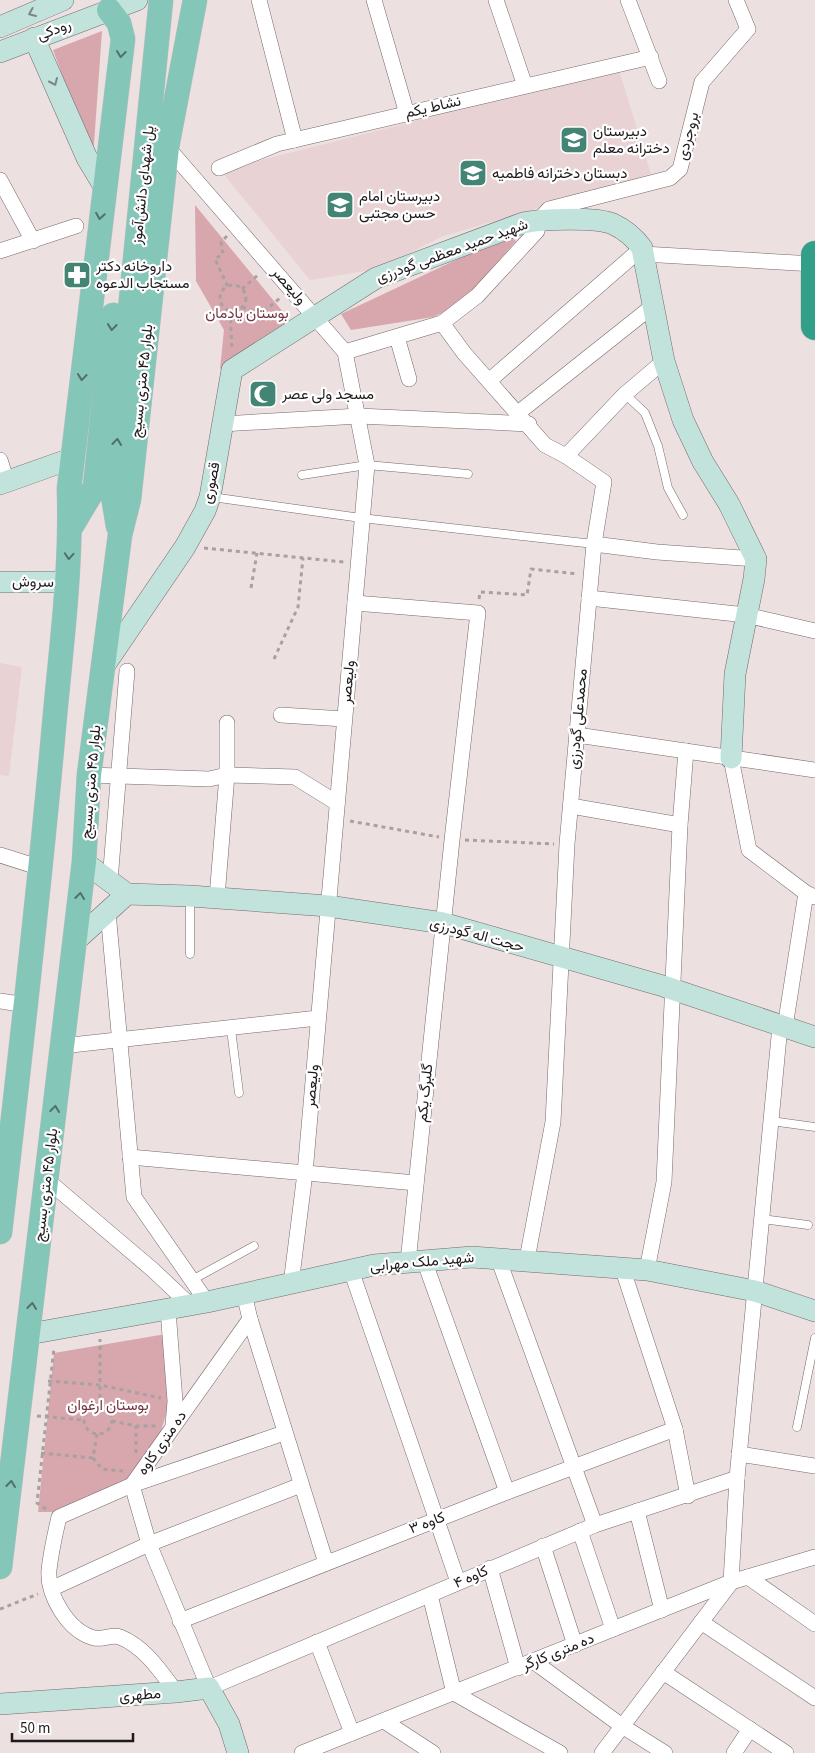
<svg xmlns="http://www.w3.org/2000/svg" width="815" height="1753" viewBox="0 0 815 1753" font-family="'Source Sans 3',Vazirmatn,sans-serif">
  <rect width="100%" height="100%" fill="#ede0e1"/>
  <g fill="#e8d2d4">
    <polygon points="619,70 651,174 441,237 378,269 310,280 222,172 261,160 408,123 408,121 409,123 459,108"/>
    <polygon points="0,663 22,667 9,776 0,775"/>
  </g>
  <g fill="#d7a7ad">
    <polygon points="102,31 93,158 53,50"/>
    <polygon points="195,205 292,323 220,369 224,330 196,281"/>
    <polygon points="509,235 516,241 460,305 433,317 351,330 341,314"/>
    <polygon points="166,1334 169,1404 159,1438 132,1475 106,1493 62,1512 38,1512 54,1353"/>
  </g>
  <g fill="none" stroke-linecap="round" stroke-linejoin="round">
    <defs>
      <g id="lane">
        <polyline points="625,394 645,413 658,446 668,488 683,515"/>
        <polyline points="302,475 367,465 468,474"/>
        <polyline points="212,497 361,518 594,544"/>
        <polyline points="190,898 190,954"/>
        <polyline points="231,1029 239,1093"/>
        <polyline points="771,1121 815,1127"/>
        <polyline points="762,1219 808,1225"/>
        <polyline points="192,1280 254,1246"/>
        <polyline points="797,1427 815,1338"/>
      </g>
      <g id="street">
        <polyline points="259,0 295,140"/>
        <polyline points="374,0 407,114"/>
        <polyline points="496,0 525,86"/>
        <polyline points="628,0 659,81"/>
        <polyline points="167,147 345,352 367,465 305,1173 291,1284"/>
        <polyline points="219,168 277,144 651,57"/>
        <polyline points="0,180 33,241"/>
        <polyline points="0,251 76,226"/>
        <polyline points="643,254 814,264"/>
        <polyline points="442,323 464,353 545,445 566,456 604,482 594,544 567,844 553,1122 527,1259"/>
        <polyline points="397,337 409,379"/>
        <polyline points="345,352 442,323 477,296 537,231 539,220 549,209 670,178 680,169 702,82 748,29 736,0"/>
        <polyline points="490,380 642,248"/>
        <polyline points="518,413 654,305"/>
        <polyline points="222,424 359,416 529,424"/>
        <polyline points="566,456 625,394 664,361"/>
        <polyline points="0,460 7,482"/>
        <polyline points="594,544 657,552 756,559"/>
        <polyline points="589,598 746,615 815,631"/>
        <polyline points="355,603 478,613 452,840 408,1262"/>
        <polyline points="281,715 344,719"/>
        <polyline points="577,735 815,770"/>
        <polyline points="731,758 749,850 806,893 815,897"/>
        <polyline points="89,775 209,779 227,775 295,777 337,803"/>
        <polyline points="571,806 680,825"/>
        <polyline points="0,855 41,868"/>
        <polyline points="110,881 127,671"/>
        <polyline points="217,897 227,775 227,723"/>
        <polyline points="108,912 134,1197 207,1302"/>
        <polyline points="0,1001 26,1005"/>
        <polyline points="785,1027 806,893"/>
        <polyline points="62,1046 318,1018"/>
        <polyline points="130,1157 416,1183"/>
        <polyline points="47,1180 153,1270 190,1305"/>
        <polyline points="498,1258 595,1525"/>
        <polyline points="424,1260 507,1492"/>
        <polyline points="622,1267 675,1429 688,1496"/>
        <polyline points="351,1270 458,1582"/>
        <polyline points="647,1270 664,1182 680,825 686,751"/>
        <polyline points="244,1294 250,1319 132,1485 149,1544 209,1688 595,1525 737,1478"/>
        <polyline points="168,1310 175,1401 173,1425"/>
        <polyline points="250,1319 326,1563"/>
        <polyline points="739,1454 815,1466"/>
        <polyline points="637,1511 662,1610"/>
        <polyline points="580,1531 613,1629"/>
        <polyline points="543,1546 575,1645"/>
        <polyline points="490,1568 518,1668"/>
        <polyline points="748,1577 815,1624"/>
        <polyline points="731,1582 737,1478 780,1026"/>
        <polyline points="53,1588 149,1544 301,1485"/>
        <polyline points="430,1595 454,1693 560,1753"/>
        <polyline points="180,1621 507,1492 675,1429"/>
        <polyline points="701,1622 815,1698"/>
        <polyline points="317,1642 352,1733"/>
        <polyline points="533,1661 622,1726 665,1753"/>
        <polyline points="663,1672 786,1753"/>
        <path d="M176 1692C161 1672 145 1647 120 1637 112 1634 102 1640 94 1638 68 1631 47 1595 49 1570 51 1552 55 1534 59 1517L132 1485 284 1433"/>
        <polyline points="384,1721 433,1753"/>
        <polyline points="302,1753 731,1582 815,1557"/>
        <polyline points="602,1753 730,1584"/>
        <polyline points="734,1753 750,1729"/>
      </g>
      <g id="secondary">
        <polyline points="0,27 63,0"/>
        <polyline points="34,38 87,158 105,188"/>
        <polyline points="0,52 137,0"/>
        <polyline points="0,484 73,458"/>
        <polyline points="0,582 67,582"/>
        <path d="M104 666 185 547 205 511 210 497 232 370 376 278 523 223C541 219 596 217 613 224 626 230 634 237 642 248L664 361 683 420 703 462 729 504 756 559 754 579 735 674 731 758"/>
        <polyline points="84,862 127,894"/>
        <polyline points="74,942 127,894 190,896 328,906 443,923 663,986 815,1037"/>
        <polyline points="29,1334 207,1302 374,1265 472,1257 647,1270 755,1291 815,1311"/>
        <polyline points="0,1704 176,1692 209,1688 229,1724 238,1753"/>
      </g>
      <g id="primary">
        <polyline points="118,526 112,490 161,0"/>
        <polyline points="71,527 95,487 113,315"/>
        <path d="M0 1232C19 1068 38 903 53 737 60 655 72 572 69 489L123 39 119 23 109 10"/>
        <polyline points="0,1567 84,862 89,775 120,535 129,499 167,147 195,0"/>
      </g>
      <polyline id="highway" points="815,255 815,326"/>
    </defs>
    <use href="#lane" stroke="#75696a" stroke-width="9"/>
    <use href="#street" stroke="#75696a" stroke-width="16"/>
    <use href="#secondary" stroke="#75696a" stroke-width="22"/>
    <use href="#primary" stroke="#c0bfbf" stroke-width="25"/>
    <use href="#highway" stroke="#c0bfbf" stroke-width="29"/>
    <g stroke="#aaa0a1" stroke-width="3" stroke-dasharray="4 4" stroke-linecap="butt">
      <polyline points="227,236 221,242 223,254 215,259 228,287"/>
      <circle cx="233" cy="298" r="13"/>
      <polyline points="242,289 258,275"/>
      <polyline points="242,307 261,314 280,298"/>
      <polyline points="230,311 232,350"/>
      <polyline points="204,548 344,562"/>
      <polyline points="251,588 257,553"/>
      <polyline points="479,599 480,592 527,595 531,569 578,574"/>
      <polyline points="274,659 298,607 303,558"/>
      <polyline points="350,821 439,837"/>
      <polyline points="465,840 554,844"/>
      <polyline points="48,1381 100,1385 161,1398"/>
      <circle cx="98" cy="1420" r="14"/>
      <polyline points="100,1406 100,1339"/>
      <polyline points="37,1416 84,1420"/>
      <polyline points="112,1421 136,1426 156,1426"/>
      <polyline points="97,1434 93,1458 102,1469 123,1471"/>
      <polyline points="41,1453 93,1458"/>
      <polyline points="136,1453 136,1426"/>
      <polyline points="46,1509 37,1503 54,1348"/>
      <polyline points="0,1609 38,1594"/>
    </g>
    <use href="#lane" stroke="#fff" stroke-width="8"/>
    <use href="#street" stroke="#fff" stroke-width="15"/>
    <use href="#secondary" stroke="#c2e2dc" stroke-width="21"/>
    <use href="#primary" stroke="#84c6b8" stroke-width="24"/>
    <use href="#highway" stroke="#32a089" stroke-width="28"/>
  </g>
  <defs><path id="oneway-chevron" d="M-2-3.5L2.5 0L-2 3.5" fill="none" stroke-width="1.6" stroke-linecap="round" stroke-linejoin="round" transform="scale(1.25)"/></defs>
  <g stroke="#798885">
    <use href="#oneway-chevron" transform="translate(32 13) rotate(157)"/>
    <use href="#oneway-chevron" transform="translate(54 82) rotate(66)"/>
  </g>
  <g stroke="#52706a">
    <use href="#oneway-chevron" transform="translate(121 54) rotate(97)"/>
    <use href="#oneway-chevron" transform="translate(100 216) rotate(99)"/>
    <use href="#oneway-chevron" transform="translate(112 327) rotate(96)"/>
    <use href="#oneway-chevron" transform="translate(82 377) rotate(96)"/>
    <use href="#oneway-chevron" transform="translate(117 442) rotate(-84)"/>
    <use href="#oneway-chevron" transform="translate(69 556) rotate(94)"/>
    <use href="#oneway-chevron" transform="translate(80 896) rotate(-83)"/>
    <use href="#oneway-chevron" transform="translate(55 1109) rotate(-83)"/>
    <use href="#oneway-chevron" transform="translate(32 1306) rotate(-83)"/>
    <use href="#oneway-chevron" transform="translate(11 1484) rotate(-83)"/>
  </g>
  <defs>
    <symbol id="school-square" viewBox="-11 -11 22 22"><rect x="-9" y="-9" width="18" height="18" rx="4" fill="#438474" stroke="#fff"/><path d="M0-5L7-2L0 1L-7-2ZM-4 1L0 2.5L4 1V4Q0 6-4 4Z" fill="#fff"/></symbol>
    <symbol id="pharmacy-square" viewBox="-11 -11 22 22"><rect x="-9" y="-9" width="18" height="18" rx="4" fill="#438474" stroke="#fff"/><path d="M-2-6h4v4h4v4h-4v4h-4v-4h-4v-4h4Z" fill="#fff"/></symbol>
    <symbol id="mosque-square" viewBox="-11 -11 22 22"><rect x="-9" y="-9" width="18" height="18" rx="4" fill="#438474" stroke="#fff"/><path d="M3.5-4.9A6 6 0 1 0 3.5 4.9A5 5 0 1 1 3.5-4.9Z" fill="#fff"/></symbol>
  </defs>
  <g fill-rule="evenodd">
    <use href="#school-square" x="558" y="124" width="32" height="32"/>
    <use href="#school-square" x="457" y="157" width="32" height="32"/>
    <use href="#school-square" x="324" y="189" width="32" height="32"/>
    <use href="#pharmacy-square" x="61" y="259" width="32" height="32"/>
    <use href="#mosque-square" x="247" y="378" width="32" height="32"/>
  </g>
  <g text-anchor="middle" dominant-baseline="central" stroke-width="4.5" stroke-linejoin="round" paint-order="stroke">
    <g font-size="15" fill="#1f1a1b" stroke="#fff">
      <text transform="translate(54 30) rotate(-21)">رودکی</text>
      <text transform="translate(433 107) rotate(-13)">نشاط یکم</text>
      <text transform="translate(688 136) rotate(-75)">بروجردی</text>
      <text transform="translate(143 185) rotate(-84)">پل شهدای دانش‌آموز</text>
      <text transform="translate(452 251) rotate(-20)">شهید حمید معظمی گودرزی</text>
      <text transform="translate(289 286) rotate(49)">ولیعصر</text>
      <text transform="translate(142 381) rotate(-84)">بلوار ۴۵ متری بسیج</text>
      <text transform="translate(211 483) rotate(-78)">قصوری</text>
      <text transform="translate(33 582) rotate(1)">سروش</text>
      <text transform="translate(348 682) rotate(-85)">ولیعصر</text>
      <text transform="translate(578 719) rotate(-85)">محمدعلی گودرزی</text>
      <text transform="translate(91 782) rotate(-85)">بلوار ۴۵ متری بسیج</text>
      <text transform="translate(477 935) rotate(15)">حجت اله گودرزی</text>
      <text transform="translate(312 1086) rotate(-85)">ولیعصر</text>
      <text transform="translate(425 1093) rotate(-84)">گلبرگ یکم</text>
      <text transform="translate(46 1185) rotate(-83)">بلوار ۴۵ متری بسیج</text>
      <text transform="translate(422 1262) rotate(-5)">شهید ملک مهرابی</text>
      <text transform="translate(162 1443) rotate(-55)">ده متری کاوه</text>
      <text transform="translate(427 1523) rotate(-21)">کاوه ۳</text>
      <text transform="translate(471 1577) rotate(-23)">کاوه ۴</text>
      <text transform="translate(558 1652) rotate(-22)">ده متری کارگر</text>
      <text transform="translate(140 1695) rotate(-4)">مطهری</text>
    </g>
    <g font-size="15" fill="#1f1a1b" stroke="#fff" text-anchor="start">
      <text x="593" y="131">دبیرستان<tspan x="593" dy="17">دخترانه معلم</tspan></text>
      <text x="492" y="173">دبستان دخترانه فاطمیه</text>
      <text x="359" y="196">دبیرستان امام<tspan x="359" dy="17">حسن مجتبی</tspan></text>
      <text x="96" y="266">داروخانه دکتر<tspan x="96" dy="17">مستجاب الدعوه</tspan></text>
      <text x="282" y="394">مسجد ولی عصر</text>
    </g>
    <g font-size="15" fill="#753541" stroke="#fff">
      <text x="247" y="313">بوستان یادمان</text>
      <text x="108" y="1405">بوستان ارغوان</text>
    </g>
  </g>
  <path d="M12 1733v8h121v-8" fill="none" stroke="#1f1a1b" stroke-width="2.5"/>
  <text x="20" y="1733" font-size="15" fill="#1f1a1b" stroke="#ffffff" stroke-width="4" paint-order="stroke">50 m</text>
</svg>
